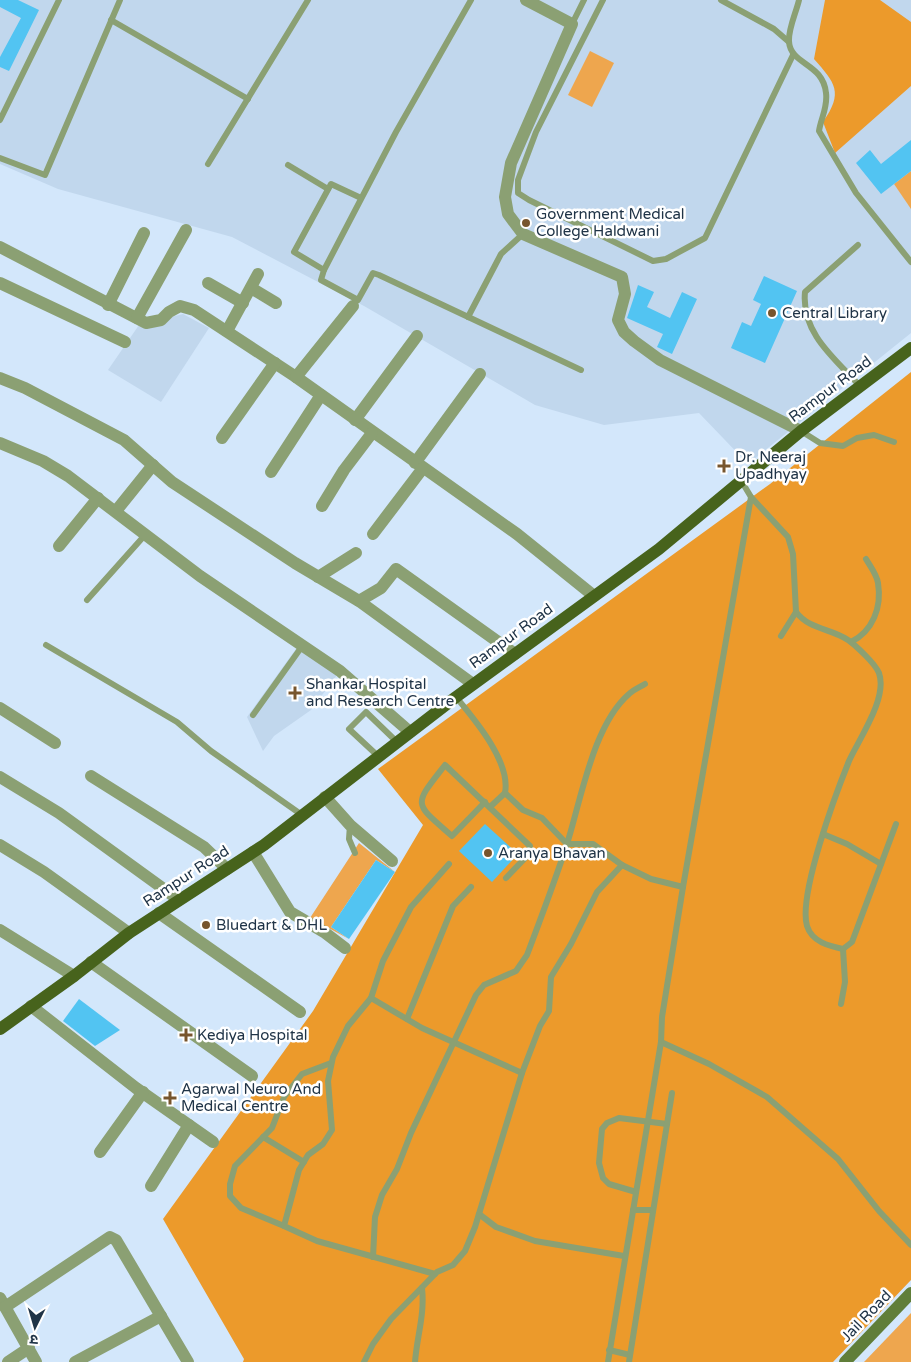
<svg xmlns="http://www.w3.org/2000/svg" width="911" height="1362" viewBox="0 0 911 1362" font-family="'Varela Round','Noto Sans Devanagari',sans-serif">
  <rect width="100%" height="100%" fill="#d3e7fb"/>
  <g fill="#c1d7ed">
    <polygon points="0,0 911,0 911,333 748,464 699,413 604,425 535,405 364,306 232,237 58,189 0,164"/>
    <polygon points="183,314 209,328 161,402 108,370 139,325"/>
    <polygon points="298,646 337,675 311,710 274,736 263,751 247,717"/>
  </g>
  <g fill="#eea64e">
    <polygon points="590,51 614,63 592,107 568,95"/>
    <polygon points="911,171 911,209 894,184"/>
    <polygon points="359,843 395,872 376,860 331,927 349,939 310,918"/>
    <polygon points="911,1313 911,1362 864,1362"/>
  </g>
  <g fill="#ec9a2b">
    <path d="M825 0H880L911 22V86L835 153 823 122C844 92 835 83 814 59Z"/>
    <polygon points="911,372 911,1280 833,1362 243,1362 244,1359 163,1219 313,1011 423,825 378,769 770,484"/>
  </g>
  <g fill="#52c4f2">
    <polygon points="0,0 18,0 39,10 9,71 0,67 0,57 21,18 0,7"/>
    <polygon points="911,140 911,171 881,194 856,163 870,150 881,164"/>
    <polygon points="764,276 797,291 765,363 731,348 742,322 751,326 761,304 753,300"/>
    <polygon points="638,285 654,292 647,307 670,318 682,292 697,299 672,354 657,347 663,334 627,318"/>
    <polygon points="485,824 518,854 492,882 459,851"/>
    <polygon points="376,860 395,872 349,939 331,927"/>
    <polygon points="79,999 120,1030 95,1046 63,1021"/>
  </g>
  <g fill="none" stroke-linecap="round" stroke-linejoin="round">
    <g stroke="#8ba073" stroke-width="6">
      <polyline points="471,0 396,132 324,270 321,280 358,300 373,273 379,275 581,370"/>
      <polyline points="603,0 536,132 518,180 518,193 529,200 653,261 666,259 705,238 793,55"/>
      <polyline points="721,0 774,29 789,42"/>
      <path d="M799 0C796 13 788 29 789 42 791 65 823 63 826 93 828 107 821 118 819 131L856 193 911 262"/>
      <polyline points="111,20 248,99"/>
      <polyline points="572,24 584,0"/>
      <polyline points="0,120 59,0"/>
      <polyline points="0,158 45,175 120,0"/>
      <polyline points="208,164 308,0"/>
      <polyline points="288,165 328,189"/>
      <path d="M858 245 805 292C801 333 835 359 860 386"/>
      <polyline points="324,270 294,252 331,184 361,198"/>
      <polyline points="468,317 501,254 523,234"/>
      <polyline points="801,431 820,443 843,446 857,438 874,435 894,442"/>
      <path d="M751 497 788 537 793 554 796 612C810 630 830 628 848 640 854 644 860 650 865 655 870 660 876 666 879 673 888 698 859 739 849 761 836 793 798 895 807 926 812 942 829 946 843 949L852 942 896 824"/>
      <polyline points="87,600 145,535"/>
      <polyline points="781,636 796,612"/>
      <path d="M851 642C873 631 882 607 878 583 877 575 870 566 866 559"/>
      <polyline points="46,645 177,722 211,751 302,815"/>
      <path d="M456 697C475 720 511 762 505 793L523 810 542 818 567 844H593L622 865 651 879 683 887"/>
      <polyline points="253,715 303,645"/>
      <polyline points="378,756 349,729 366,712 397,742"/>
      <path d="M485 802 452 836C413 802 413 806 445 765L530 846 529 854 506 878"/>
      <polyline points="490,807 505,793"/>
      <polyline points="350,825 349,839 355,853"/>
      <polyline points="823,834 847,844 881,864"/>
      <polyline points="371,998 422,1028 522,1073"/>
      <polyline points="841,1004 845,982 843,949"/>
      <polyline points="407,1019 453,906 471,887"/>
      <polyline points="661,1042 709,1064 767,1097 838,1159 879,1211 911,1245"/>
      <polyline points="263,1137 304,1162"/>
      <polyline points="636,1192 609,1184 603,1178 599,1163 602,1129 607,1123 619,1118 667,1124"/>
      <polyline points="633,1210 652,1210"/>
      <polyline points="479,1214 496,1227 535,1241 624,1256"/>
      <polyline points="284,1226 241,1208 230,1196 230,1184 235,1166 272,1128 284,1097 302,1074 331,1063"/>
      <path d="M373 1257 375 1217 382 1195 397 1169 411 1133 476 995 484 985 516 971 527 955C541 918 555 881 567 844 581 800 593 725 629 694 633 690 640 687 645 684"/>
      <polyline points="435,1274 317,1241 284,1226 299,1170 308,1155 323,1144 332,1130 328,1081 333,1057 348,1026 371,998 383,961 411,907 449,864"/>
      <polyline points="609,1350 630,1355"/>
      <polyline points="364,1362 373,1344 391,1319 437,1272 453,1265 465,1251 475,1227 522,1073 540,1026 549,1011 551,977 571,944 597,892 622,865"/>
      <path d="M415 1362C417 1336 425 1314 422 1288"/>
      <polyline points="608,1362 661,1042 662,1017 683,887 751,497 742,482"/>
      <polyline points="629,1362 672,1093"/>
    </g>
    <g stroke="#8ba073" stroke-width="12">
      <polyline points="526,0 572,24 511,163 505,197 508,214 523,234 622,277 625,294 618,320 624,332 634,341 660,360 801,431"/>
      <polyline points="0,247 146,323 161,320 169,312 180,306 194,310 296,377 517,534 594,596"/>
      <polyline points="0,283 125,342"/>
      <polyline points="208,283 243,303"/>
      <polyline points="251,288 276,303"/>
      <polyline points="108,305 144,233"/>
      <polyline points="137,318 186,230"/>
      <polyline points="227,331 258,274"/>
      <polyline points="296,377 353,306"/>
      <polyline points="0,378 25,388 124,440 172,482 295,563 359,601 473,684"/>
      <polyline points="355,420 417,336"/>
      <polyline points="222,438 275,363"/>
      <polyline points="0,443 43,461 68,476 200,576 340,671 410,732"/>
      <polyline points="415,463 480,374"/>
      <polyline points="271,472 321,395"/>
      <polyline points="322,506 344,470 372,433"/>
      <polyline points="116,511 153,465"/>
      <polyline points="373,534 423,468"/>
      <polyline points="59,546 98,498"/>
      <polyline points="318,577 356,553"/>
      <polyline points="359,601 381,588 396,569 515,654"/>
      <polyline points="0,708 55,743"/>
      <polyline points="91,776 204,847 227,869"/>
      <polyline points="0,777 59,813 179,900"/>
      <polyline points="325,797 350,825 392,861"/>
      <polyline points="0,845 44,872 129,933"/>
      <polyline points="253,852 290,912 324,932 345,948"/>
      <polyline points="159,913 300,1012"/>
      <polyline points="0,930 74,976"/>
      <polyline points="91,962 252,1076"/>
      <polyline points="31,1006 136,1088 213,1142"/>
      <polyline points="100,1152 143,1092"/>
      <polyline points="151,1186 189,1125"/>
      <polyline points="0,1298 36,1362"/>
      <polyline points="5,1307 110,1237 116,1240 188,1362"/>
      <polyline points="8,1362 29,1348"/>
      <polyline points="75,1362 161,1316"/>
    </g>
    <polyline stroke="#607e39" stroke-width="12" points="845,1362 911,1293"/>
    <polyline stroke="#47631c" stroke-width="12" points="0,1029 74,976 129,933 264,845 456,697 659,549 801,431 911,348"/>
  </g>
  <g fill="#77552d" stroke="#fff" stroke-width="2">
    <circle cx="526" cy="223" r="5"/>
    <circle cx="772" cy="313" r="5"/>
    <path d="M721.5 458.5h5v5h5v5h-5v5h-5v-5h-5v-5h5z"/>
    <path d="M292.5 685.5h5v5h5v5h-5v5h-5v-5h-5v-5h5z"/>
    <circle cx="488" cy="853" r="5"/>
    <circle cx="206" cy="925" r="5"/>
    <path d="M183.5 1027.5h5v5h5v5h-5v5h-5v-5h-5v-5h5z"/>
    <path d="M167.5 1090.5h5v5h5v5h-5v5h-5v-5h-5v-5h5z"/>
  </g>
  <g text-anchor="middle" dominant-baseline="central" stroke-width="5" stroke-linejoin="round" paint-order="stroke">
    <g font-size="15" fill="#203447" stroke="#fff" text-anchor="start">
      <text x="536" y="214">Government Medical<tspan x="536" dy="17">College Haldwani</tspan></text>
      <text x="782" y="313">Central Library</text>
      <text x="735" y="457">Dr. Neeraj<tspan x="735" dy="17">Upadhyay</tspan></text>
      <text x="306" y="684">Shankar Hospital<tspan x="306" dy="17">and Research Centre</tspan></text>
      <text x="498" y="853">Aranya Bhavan</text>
      <text x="216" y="925">Bluedart &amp; DHL</text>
      <text x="197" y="1035">Kediya Hospital</text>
      <text x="181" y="1089">Agarwal Neuro And<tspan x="181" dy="17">Medical Centre</tspan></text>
    </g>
    <g font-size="15" fill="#203447" stroke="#fff">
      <text transform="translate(830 389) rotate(-37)">Rampur Road</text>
      <text transform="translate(511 636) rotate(-36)">Rampur Road</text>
      <text transform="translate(186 876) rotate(-33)">Rampur Road</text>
      <text transform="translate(866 1316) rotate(-46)">Jail Road</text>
    </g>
  </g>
  <g transform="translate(35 1327) rotate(185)" stroke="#ffffff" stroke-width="4" paint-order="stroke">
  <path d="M0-4L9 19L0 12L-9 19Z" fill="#203447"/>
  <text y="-8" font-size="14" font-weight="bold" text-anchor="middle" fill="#203447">उ</text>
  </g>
</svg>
